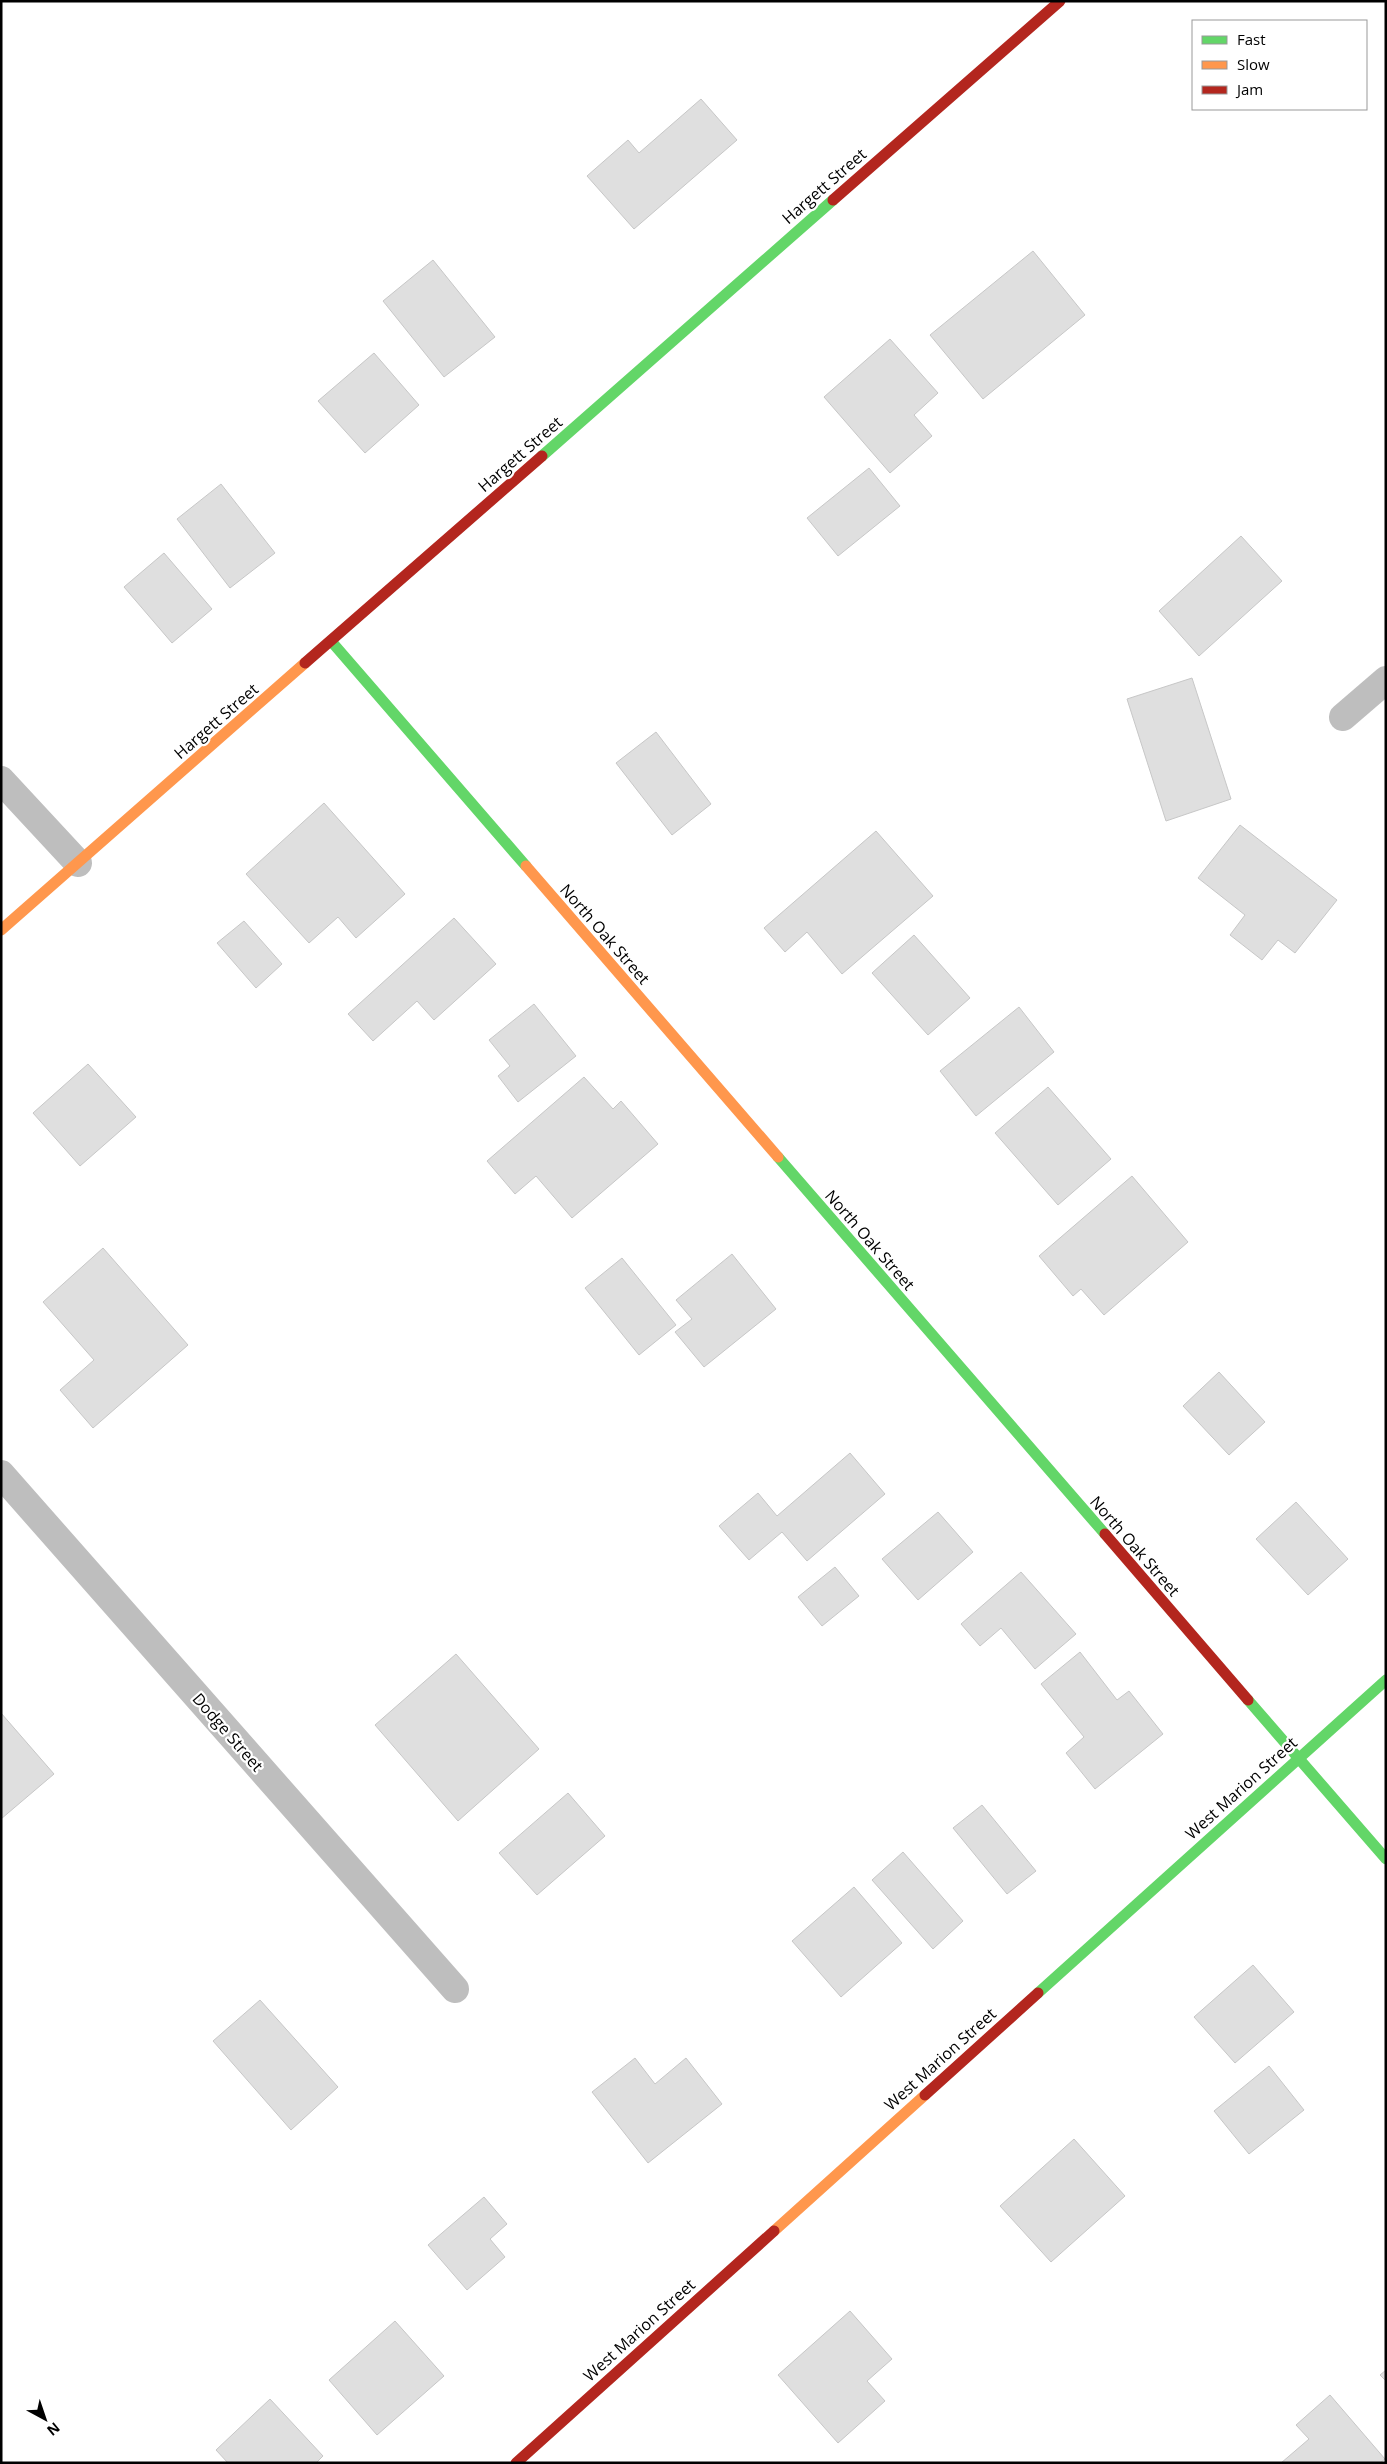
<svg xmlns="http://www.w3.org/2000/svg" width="1387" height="2464" viewBox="0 0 1387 2464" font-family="'Open Sans',sans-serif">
  <rect width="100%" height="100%" fill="#fff"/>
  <g fill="#dfdfdf" stroke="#c7c7c7">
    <polygon points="701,99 737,140 634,229 587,176 628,140 639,153"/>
    <polygon points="1033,251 1085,315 983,399 930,335"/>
    <polygon points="433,260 495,337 444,377 383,301"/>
    <polygon points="890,339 938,393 914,415 932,436 890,473 824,397"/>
    <polygon points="374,353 419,405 365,453 318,401"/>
    <polygon points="869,468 900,506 838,556 807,518"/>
    <polygon points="221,484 275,553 230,588 177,519"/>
    <polygon points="1241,536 1282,581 1199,656 1159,611"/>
    <polygon points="164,553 212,609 172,643 124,587"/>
    <polygon points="1192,678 1231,799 1166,821 1127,699"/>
    <polygon points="656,732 711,804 672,835 616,763"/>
    <polygon points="324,803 405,894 356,938 338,917 309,943 246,874"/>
    <polygon points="1240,825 1337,900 1295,953 1278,940 1262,960 1230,935 1245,915 1198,878"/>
    <polygon points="876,831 933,896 842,974 807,932 785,952 764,928"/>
    <polygon points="454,918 496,964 434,1020 417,1001 373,1041 348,1014"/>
    <polygon points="244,921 282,964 256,988 217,943"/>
    <polygon points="914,935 970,998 928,1035 872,973"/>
    <polygon points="534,1004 576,1056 518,1102 498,1076 510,1066 489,1040"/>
    <polygon points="1019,1007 1054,1052 976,1116 940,1071"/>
    <polygon points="88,1064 136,1117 80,1166 33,1113"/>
    <polygon points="584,1077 613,1109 621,1101 658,1144 572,1218 536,1176 515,1194 487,1161"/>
    <polygon points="1048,1087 1111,1159 1058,1205 995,1133"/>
    <polygon points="1132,1176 1188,1242 1104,1315 1081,1289 1073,1296 1039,1256"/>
    <polygon points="103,1248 188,1345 93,1428 60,1390 94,1360 43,1302"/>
    <polygon points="732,1254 776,1309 704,1367 675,1332 692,1319 676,1300"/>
    <polygon points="622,1258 676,1325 639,1355 585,1288"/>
    <polygon points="1219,1372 1265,1422 1229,1455 1183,1406"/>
    <polygon points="850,1453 885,1494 807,1561 782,1532 749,1560 719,1526 758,1493 777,1516"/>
    <polygon points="1296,1502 1348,1559 1308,1595 1256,1539"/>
    <polygon points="938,1512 973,1552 918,1600 882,1559"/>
    <polygon points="835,1567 859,1596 822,1626 798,1597"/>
    <polygon points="1021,1572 1076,1634 1035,1669 1001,1628 980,1646 961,1624"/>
    <polygon points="1080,1652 1117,1700 1129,1691 1163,1734 1095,1789 1066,1753 1084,1737 1041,1684"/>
    <polygon points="456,1654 539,1749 458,1821 375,1725"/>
    <polygon points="1,1713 54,1774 1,1819"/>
    <polygon points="568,1793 605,1836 537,1895 499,1853"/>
    <polygon points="982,1805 1036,1871 1007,1894 953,1828"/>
    <polygon points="903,1852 963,1921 933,1949 872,1880"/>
    <polygon points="854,1887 902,1943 841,1997 792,1941"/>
    <polygon points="1253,1965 1294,2012 1235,2063 1194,2017"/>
    <polygon points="260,2000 338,2087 291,2130 213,2041"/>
    <polygon points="635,2058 655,2084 686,2058 722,2104 648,2163 592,2092"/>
    <polygon points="1269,2066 1304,2110 1249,2154 1214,2111"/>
    <polygon points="1074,2139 1125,2196 1051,2262 1000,2206"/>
    <polygon points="484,2197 507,2224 490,2239 505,2257 467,2290 428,2245"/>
    <polygon points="850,2311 892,2359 867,2381 885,2401 838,2443 778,2375"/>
    <polygon points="395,2321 444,2376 377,2435 329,2380"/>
    <polygon points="1386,2370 1386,2381 1380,2375"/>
    <polygon points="1330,2395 1385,2459 1380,2463 1281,2463 1309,2439 1296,2425"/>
    <polygon points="270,2399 323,2456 316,2463 228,2463 216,2450"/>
  </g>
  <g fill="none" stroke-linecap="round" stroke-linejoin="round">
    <g stroke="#bebebe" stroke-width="28">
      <polyline points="1343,717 1386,680"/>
      <polyline points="1,780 78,863"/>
      <polyline points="1,1474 455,1989"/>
    </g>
    <g stroke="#63d668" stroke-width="11">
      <polyline points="542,456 833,200"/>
      <polyline points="331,641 526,866"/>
      <polyline points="778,1157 1105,1534"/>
      <polyline points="1248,1700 1386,1859"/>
      <polyline points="1038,1993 1386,1680"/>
    </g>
    <g stroke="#ff974d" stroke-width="11">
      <polyline points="526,866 778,1157"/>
      <polyline points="1,930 305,663"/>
      <polyline points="774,2231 925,2095"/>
    </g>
    <g stroke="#b3261e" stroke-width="11">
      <polyline points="833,200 1060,1"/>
      <polyline points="305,663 542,456"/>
      <polyline points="1105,1534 1248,1700"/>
      <polyline points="925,2095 1038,1993"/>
      <polyline points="516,2463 774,2231"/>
    </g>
  </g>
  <g text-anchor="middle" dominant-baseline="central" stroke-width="4.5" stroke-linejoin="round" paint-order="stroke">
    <g font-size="16" fill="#000" stroke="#fff">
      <text transform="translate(824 186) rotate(-41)">Hargett Street</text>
      <text transform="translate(520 454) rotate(-41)">Hargett Street</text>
      <text transform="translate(216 721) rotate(-41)">Hargett Street</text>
      <text transform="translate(605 934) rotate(49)">North Oak Street</text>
      <text transform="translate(870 1240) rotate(49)">North Oak Street</text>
      <text transform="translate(1135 1546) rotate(49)">North Oak Street</text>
      <text transform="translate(228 1732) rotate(49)">Dodge Street</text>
      <text transform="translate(1241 1788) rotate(-42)">West Marion Street</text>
      <text transform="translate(940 2059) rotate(-42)">West Marion Street</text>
      <text transform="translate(639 2330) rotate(-42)">West Marion Street</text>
    </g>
  </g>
  <rect width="1387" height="2464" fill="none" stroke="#000000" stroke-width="5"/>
  <rect x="1192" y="20" width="175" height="90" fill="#ffffff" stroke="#999999"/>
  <rect x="1202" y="36" width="25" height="8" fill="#63d668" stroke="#999999"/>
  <text x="1237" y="45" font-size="15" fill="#000000">Fast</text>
  <rect x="1202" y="61" width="25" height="8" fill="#ff974d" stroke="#999999"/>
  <text x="1237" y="70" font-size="15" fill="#000000">Slow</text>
  <rect x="1202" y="86" width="25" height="8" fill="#b3261e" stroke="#999999"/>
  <text x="1237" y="95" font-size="15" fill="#000000">Jam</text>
  <g transform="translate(45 2419) rotate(140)" stroke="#ffffff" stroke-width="4" paint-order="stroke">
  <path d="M0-4L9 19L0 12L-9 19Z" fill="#000000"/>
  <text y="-8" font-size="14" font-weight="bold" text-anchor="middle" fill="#000000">N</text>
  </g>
</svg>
